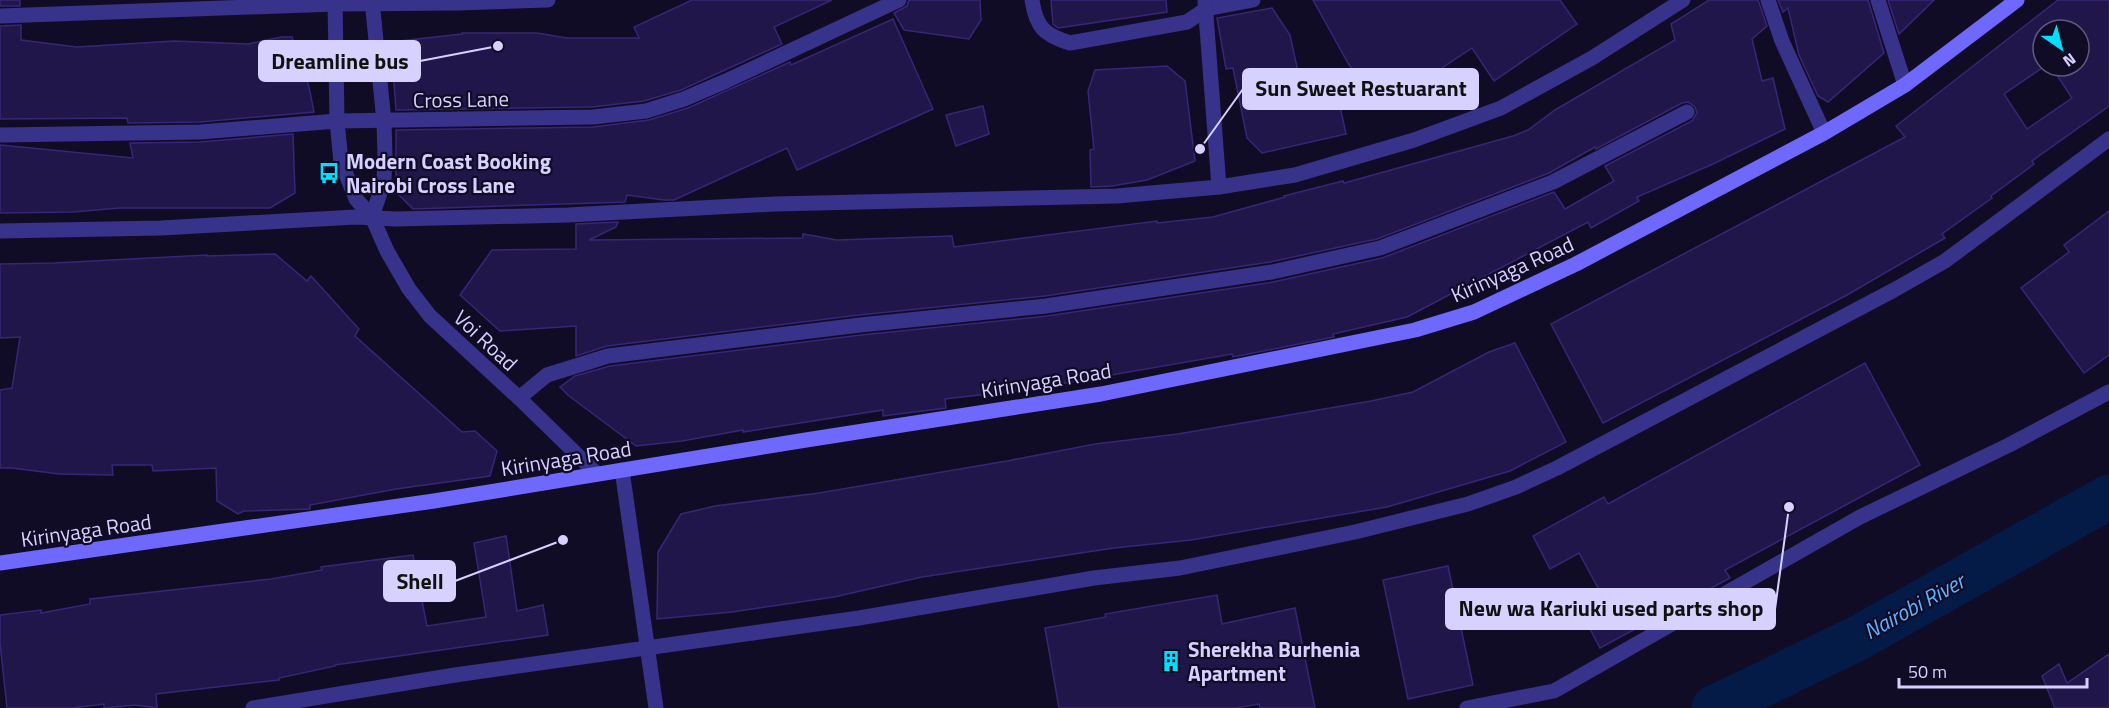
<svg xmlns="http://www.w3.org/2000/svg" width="2109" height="708" viewBox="0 0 2109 708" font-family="'Titillium Web',sans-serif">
  <rect width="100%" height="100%" fill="#110c26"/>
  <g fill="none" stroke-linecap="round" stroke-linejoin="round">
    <polyline stroke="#041b47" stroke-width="45" points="1714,708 1858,638 2109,497"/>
  </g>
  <g fill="#211649" stroke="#372677" stroke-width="1.5" fill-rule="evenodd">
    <rect x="0" y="0" width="20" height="6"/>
    <polygon points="692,0 832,0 774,27 782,44 681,90 644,101 592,107 396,110 391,42 462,34 462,33 537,33 567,38 639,38 634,27"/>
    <polygon points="909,0 980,0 981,20 969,39 904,30 894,13 907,6"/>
    <polygon points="1051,0 1166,0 1167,12 1058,28 1053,24"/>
    <polygon points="1313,0 1560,0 1577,24 1494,81 1472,48 1418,84 1423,91 1380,109 1348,63"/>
    <polygon points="1709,0 1758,0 1767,26 1752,39 1762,81 1773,78 1785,129 1713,164 1637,197 1639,201 1591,228 1588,222 1407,317 1333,334 1334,337 1233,357 1232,354 1031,389 945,399 946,408 883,416 883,410 743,432 743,430 682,441 636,446 569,396 560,387 575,376 610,366 861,335 1047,316 1273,282 1382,258 1554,192 1565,209 1614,181 1605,166 1692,121 1697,113 1695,107 1688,102 1682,103 1596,149 1595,147 1549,173 1377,239 1270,262 1045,296 859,315 607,346 576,356 576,326 500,331 460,295 492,250 576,249 576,224 618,222 616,227 589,240 803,238 803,234 837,240 952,236 954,247 1157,221 1157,223 1213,217 1285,197 1284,196 1343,181 1344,183 1513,136 1528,130 1555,110 1675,40 1671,24"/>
    <polygon points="1778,0 1868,0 1884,53 1828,102 1818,96 1799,55 1788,8 1783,12"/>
    <polygon points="1888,0 1934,0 1899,34"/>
    <path d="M2058 0H2109V106L2032 161 2034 164 1991 196 1992 198 1942 234 1945 238 1847 295 1603 423 1551 324 1905 137 1896 126ZM2043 30H2079V66H2051L2072 98 2027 129 2004 94 2045 66H2043Z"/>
    <polygon points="1272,8 1290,35 1300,81 1320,77 1340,106 1346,134 1262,153 1247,138 1233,68 1226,69 1217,18"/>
    <polygon points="893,19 933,109 797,170 787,148 674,200 664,200 627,195 625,202 413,209 396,192 396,130 593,127 649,120 688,108 790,62 791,65"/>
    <polygon points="21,25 21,40 77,47 174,41 248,44 281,37 292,37 309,87 314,112 200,122 128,123 127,118 0,119 0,26"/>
    <polygon points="1167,66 1185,81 1195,161 1147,180 1112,186 1091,187 1090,150 1094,149 1088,91 1095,70"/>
    <polygon points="983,106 989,134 956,146 946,115"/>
    <polygon points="293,134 295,193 270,208 120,208 73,212 0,213 0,145 133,158 130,143 200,142"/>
    <polygon points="2109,211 2109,355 2084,373 2021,288 2069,252 2064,245"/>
    <polygon points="275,254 307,281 311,276 359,329 355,336 462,432 475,431 497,451 490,476 396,489 310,505 310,509 244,511 238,514 217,501 216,468 153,471 152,465 112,465 113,475 59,474 12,468 0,468 0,390 12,388 20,337 0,338 0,264 54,263 207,255 207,256"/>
    <polygon points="1515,343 1566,442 1510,471 1387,507 1191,540 1114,548 922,577 834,597 732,612 657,619 658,552 681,514 715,506 819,493 1007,461 1095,444 1178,434 1371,401 1413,392 1489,352"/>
    <polygon points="1865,363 1920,465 1725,570 1730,578 1600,648 1581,612 1604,599 1579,553 1550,569 1533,536 1604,497 1608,504"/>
    <polygon points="506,536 517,611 543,605 548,635 335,665 335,666 279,678 279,680 156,694 157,708 135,705 104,708 104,704 72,708 7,708 0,643 0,615 41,610 41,613 90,604 90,599 271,579 322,570 321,567 413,555 427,626 486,617 474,543"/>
    <polygon points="1448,566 1473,685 1408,699 1383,580"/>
    <polygon points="1217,595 1222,624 1295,608 1315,708 1260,708 1259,704 1235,708 1059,708 1045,628 1106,617 1105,614"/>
    <polygon points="2109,654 2109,708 2055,708 2042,676 2059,664 2067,683"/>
  </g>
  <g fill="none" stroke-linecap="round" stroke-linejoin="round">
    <g stroke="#37328a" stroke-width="15">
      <polyline points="335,0 337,121 341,162 356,199 372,217 387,251 409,289 430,316 519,398 597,474"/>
      <polyline points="372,0 384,122 385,156 384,181 372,217"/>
      <path d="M1032 0C1036 27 1044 35 1070 43L1187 22 1206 9 1253 0"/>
      <polyline points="1768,0 1782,41 1824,133"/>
      <polyline points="1878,0 1905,85"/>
      <polyline points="1205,2 1219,187"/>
      <polyline points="0,16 335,4 458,3 548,0"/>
      <polyline points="0,135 200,132 337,121 593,117 646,111 684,99 726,81 899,0"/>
      <polyline points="0,231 161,228 355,217 396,219 568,215 775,204 1117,196 1219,187 1295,175 1414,140 1501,108 1592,58 1683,0"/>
      <polyline points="519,398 547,375 608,356 860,325 1046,306 1272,272 1380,248 1553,182 1687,112"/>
      <polyline points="622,470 656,708"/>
      <polyline points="253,708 455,675 859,618 1094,578 1180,568 1355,532 1468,504 1516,487 1557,468 1894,290 1945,261 2109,139"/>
      <polyline points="1467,708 1554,691 1860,517 2009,445 2109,392"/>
    </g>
    <polyline stroke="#6f68ff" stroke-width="15" points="0,563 434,501 806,440 1101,394 1415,330 1474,312 1576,264 1824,133 1905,85 2017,0"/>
  </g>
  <defs>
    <symbol id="bus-bare" viewBox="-9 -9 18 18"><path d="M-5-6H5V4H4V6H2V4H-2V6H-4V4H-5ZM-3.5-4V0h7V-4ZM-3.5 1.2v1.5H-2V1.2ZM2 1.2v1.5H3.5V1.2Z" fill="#00dffc" stroke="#110c26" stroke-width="2.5" paint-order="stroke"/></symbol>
    <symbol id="building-bare" viewBox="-9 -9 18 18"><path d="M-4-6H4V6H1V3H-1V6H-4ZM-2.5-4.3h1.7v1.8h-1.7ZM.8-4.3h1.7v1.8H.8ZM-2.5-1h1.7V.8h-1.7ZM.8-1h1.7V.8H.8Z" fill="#00dffc" stroke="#110c26" stroke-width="2.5" paint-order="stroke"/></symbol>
  </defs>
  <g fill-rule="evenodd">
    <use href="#bus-bare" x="314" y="158" width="30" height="30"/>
    <use href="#building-bare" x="1156" y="646" width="30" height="30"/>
  </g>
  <g text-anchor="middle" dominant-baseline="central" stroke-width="4.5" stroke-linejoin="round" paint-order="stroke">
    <g font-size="21" fill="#d7d1ff" stroke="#110c26">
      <text transform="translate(461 99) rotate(-1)">Cross Lane</text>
      <text transform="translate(1512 269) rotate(-24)">Kirinyaga Road</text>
      <text transform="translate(486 340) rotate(43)">Voi Road</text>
      <text transform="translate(1046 380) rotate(-9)">Kirinyaga Road</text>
      <text transform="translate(566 458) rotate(-9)">Kirinyaga Road</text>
      <text transform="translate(86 530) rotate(-8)">Kirinyaga Road</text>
    </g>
    <g font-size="21" font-weight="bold" fill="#d7d1ff" stroke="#110c26" text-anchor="start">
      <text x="346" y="161">Modern Coast Booking<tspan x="346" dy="24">Nairobi Cross Lane</tspan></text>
      <text x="1188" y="649">Sherekha Burhenia<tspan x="1188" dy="24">Apartment</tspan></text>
    </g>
    <g font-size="22" font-style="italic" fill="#5fb2ff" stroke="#110c26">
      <text transform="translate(1914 606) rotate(-29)">Nairobi River</text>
    </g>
  </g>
  <path fill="none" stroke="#d7d1ff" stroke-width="2" d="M498 46L420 61M1200 149L1243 89M563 540L455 581M1789 507L1775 609"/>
  <g fill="#d7d1ff" stroke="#110c26" stroke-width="2">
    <circle cx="498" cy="46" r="6"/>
    <circle cx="1200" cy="149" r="6"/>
    <circle cx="563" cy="540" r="6"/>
    <circle cx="1789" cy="507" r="6"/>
  </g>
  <g fill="#d7d1ff" stroke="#d7d1ff" stroke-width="2">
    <rect x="259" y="41" width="161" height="40" rx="6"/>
    <rect x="1243" y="69" width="235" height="40" rx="6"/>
    <rect x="384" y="561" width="71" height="40" rx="6"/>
    <rect x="1446" y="589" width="329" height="40" rx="6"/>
  </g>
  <g font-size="22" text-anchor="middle" font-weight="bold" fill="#111">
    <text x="340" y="69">Dreamline bus</text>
    <text x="1361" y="96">Sun Sweet Restuarant</text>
    <text x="420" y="589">Shell</text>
    <text x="1611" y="616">New wa Kariuki used parts shop</text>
  </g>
  <g transform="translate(2061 48) rotate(145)"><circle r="28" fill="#110c26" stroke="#605b7d" stroke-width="1.5"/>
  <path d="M0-4.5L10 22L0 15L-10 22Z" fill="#00dffc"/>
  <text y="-9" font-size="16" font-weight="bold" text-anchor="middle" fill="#d7d1ff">N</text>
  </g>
  <path d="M1899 678v9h188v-9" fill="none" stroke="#d7d1ff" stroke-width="3"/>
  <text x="1908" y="678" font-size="18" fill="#d7d1ff" stroke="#110c26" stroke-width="4.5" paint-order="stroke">50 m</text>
</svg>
